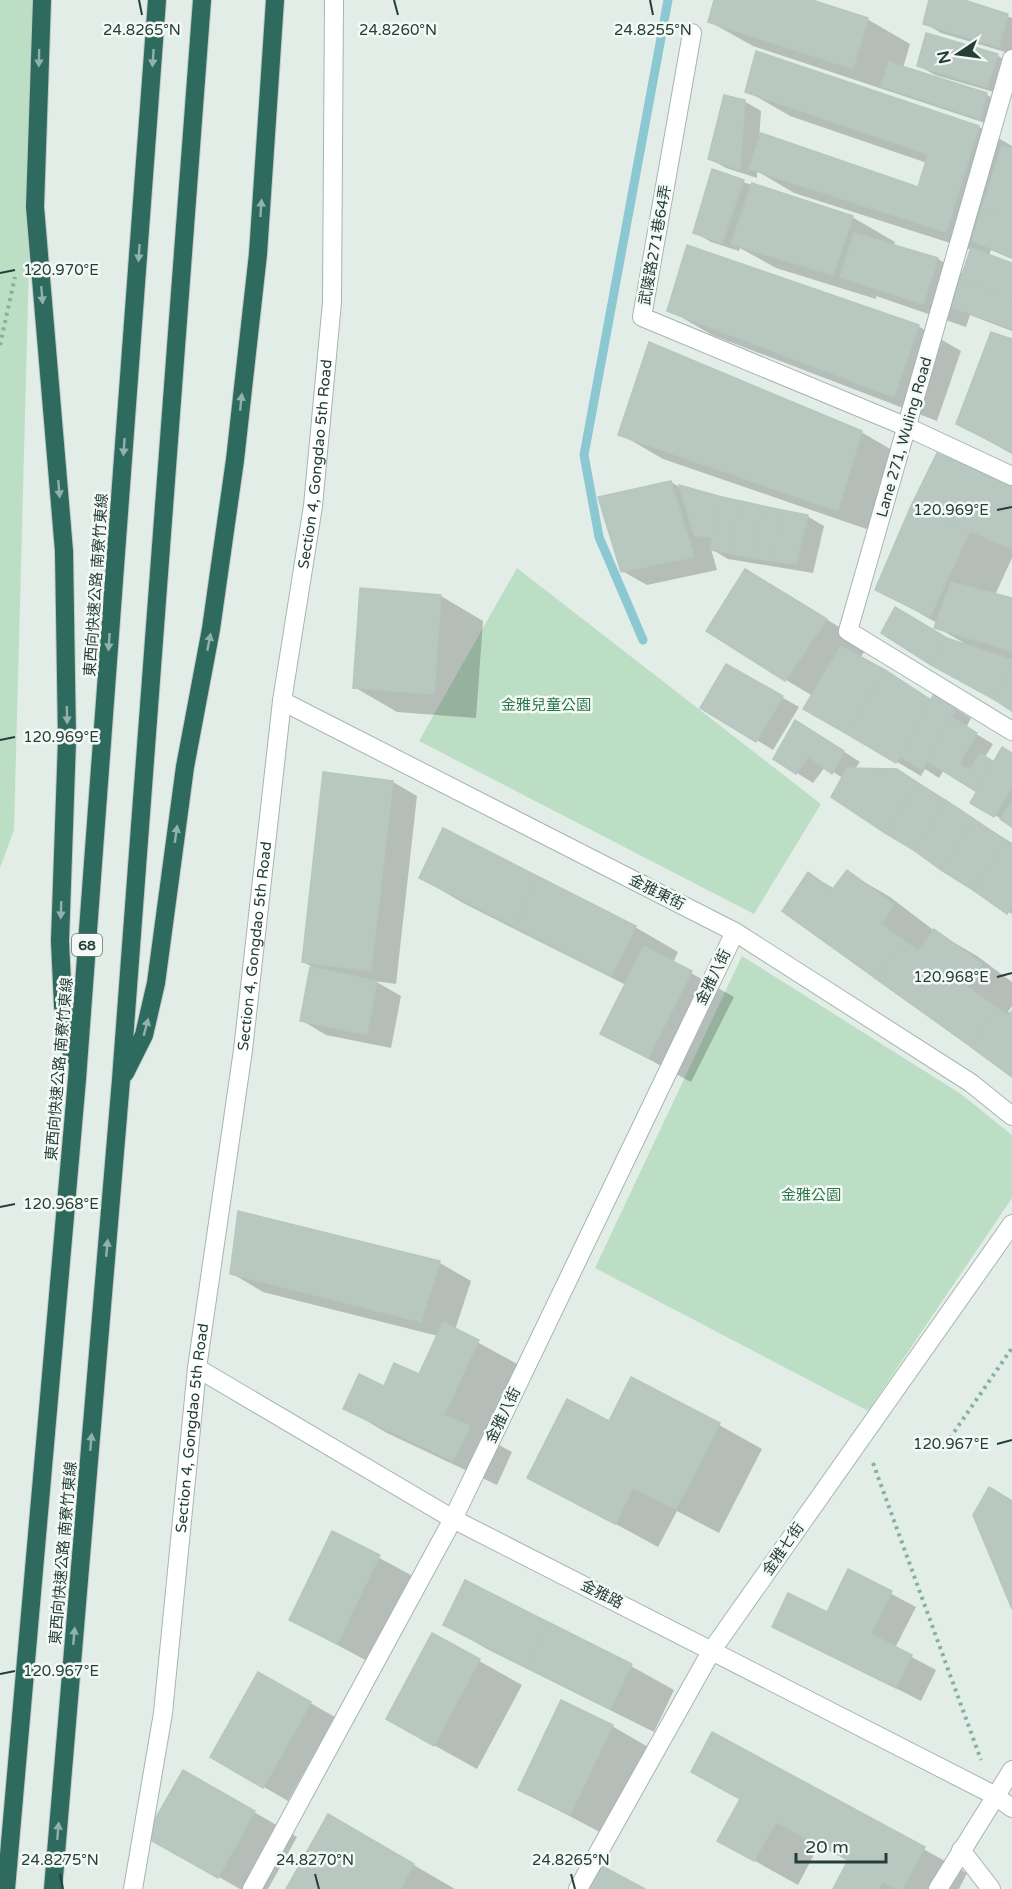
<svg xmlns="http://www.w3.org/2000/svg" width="1012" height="1889" viewBox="0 0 1012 1889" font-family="'Varela Round','Noto Sans TC',sans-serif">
  <rect width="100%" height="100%" fill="#e3ede8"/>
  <g fill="#bcdec5">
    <polygon points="0,0 36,0 14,830 0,868"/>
    <polygon points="517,568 821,804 754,914 419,741"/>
    <polygon points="742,956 961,1094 1012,1135 1012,1198 868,1411 595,1268"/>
  </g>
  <g fill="#0003">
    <polygon points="715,0 807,0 867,19 910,44 903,68 987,95 1003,104 997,127 753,46 710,22"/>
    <polygon points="931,0 959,0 1012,18 1012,54 941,33 924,23"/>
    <polygon points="927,34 998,56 1012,64 1004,95 935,75 919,66"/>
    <polygon points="757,53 979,127 1012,146 1012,259 991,250 989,256 1012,264 1012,331 970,315 966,327 876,296 876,299 776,268 740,248 739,251 711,242 694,232 743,182 852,217 895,242 894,246 938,259 964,275 972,250 794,193 757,171 757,178 726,168 710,159 744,101 761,111 759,142 919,189 927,163 790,116 747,91"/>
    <polygon points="669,310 918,326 961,351 937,421 712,335"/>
    <polygon points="1012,341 1012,454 958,424"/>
    <polygon points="861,432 904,457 881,534 663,459 620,434"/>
    <polygon points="671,482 681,488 721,498 807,516 824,526 813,573 728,559 711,549 717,570 647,585 622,571"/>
    <polygon points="1012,488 1012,558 995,595 1012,599 1012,710 949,674 948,640 964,643 936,627 937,623 877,589"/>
    <polygon points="441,596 483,621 476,718 397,712 354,687"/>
    <polygon points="788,596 869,645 860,658 932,701 951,706 971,718 966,728 993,744 985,757 995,763 1012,754 1012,825 972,802 979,791 944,770 939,778 925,769 921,776 858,739 813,696 786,680"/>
    <polygon points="727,666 799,707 773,750 702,707"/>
    <polygon points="812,731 860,762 855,769 896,770 1012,843 1012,914 833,797 843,778 825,767 813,783 775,759"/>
    <polygon points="325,774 393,782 417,796 396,984 375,981 401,996 391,1048 326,1035 301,1020 318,970 303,962"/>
    <polygon points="847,872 890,897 936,932 977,956 1012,982 1012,1006 1008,1012 1012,1013 1012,1075 809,874 835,889"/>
    <polygon points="421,878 635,927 678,952 673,963 734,997 691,1082 602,1034 626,985 463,903"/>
    <polygon points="239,1213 440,1263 471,1281 455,1330 521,1366 487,1438 512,1452 497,1485 387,1433 345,1408 385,1388 420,1376 438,1336 263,1292 231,1273"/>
    <polygon points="609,1423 719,1425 762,1449 719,1533 677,1511 658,1547 529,1477"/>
    <polygon points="333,1533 422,1581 380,1668 291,1620"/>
    <polygon points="848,1571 916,1607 895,1648 936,1670 921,1701 774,1626 828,1614"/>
    <polygon points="466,1582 631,1666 674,1690 654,1732 487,1649 445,1624"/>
    <polygon points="433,1635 522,1685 477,1769 430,1743"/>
    <polygon points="259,1674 335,1717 288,1801 212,1757"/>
    <polygon points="612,1726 655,1751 613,1839 520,1790"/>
    <polygon points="713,1734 967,1873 959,1889 835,1889 850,1861 819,1845 798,1885 719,1841 741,1799"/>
    <polygon points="254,1812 297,1837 268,1889 240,1889 147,1836"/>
    <polygon points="329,1816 455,1889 288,1889"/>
  </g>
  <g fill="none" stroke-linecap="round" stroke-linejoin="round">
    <polyline stroke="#8bc8d2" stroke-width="9" points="643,640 599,537 584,455 668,0"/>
  </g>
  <g fill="#b8c8c1" stroke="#b5c7bf" stroke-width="1.5">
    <polygon points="714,0 812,0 868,18 853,69 708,22"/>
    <polygon points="929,0 964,0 1008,14 999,47 923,24"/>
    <polygon points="926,33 998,54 987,87 917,66"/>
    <polygon points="756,51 979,126 946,232 749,169 761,133 918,187 928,154 745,92"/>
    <polygon points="889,62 987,93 980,119 881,86"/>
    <polygon points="724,95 745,100 740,170 708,159"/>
    <polygon points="1002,146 1012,149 1012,218 982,208"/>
    <polygon points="712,169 744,180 722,243 693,233"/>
    <polygon points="752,183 853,216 833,275 731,244"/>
    <polygon points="982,208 1012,218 1012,257 972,241"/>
    <polygon points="854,233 938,258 923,304 840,277"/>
    <polygon points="687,245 919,325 894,397 667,311"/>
    <polygon points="971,248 1012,263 1012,299 960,280"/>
    <polygon points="960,280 1012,299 1012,329 952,307"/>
    <polygon points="991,332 1012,339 1012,452 956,424"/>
    <polygon points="649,342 862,431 838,511 618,435"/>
    <polygon points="937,453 1012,486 1012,549 911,506"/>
    <polygon points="671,481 694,557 621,572 598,497"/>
    <polygon points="679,485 722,497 713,538 694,535"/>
    <polygon points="722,497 741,501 729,553 710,550"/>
    <polygon points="741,501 763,506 751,558 729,553"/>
    <polygon points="763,506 782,510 772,561 751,558"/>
    <polygon points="911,506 970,531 930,617 875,590"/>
    <polygon points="782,510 808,515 796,564 772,561"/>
    <polygon points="745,569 827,619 785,681 706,631"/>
    <polygon points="951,582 1012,598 1012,651 934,628"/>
    <polygon points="360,588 441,595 434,694 353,688"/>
    <polygon points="895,607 947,638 931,665 881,633"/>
    <polygon points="947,638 1012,660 995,700 931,665"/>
    <polygon points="841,646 885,670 847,734 803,709"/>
    <polygon points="1012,663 1012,711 995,700"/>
    <polygon points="726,664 783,696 756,742 700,708"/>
    <polygon points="885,670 931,700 896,763 847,734"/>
    <polygon points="934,694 956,708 922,770 900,756"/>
    <polygon points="951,717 977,733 959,764 970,770 980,753 994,762 977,792 927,761"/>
    <polygon points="795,720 844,751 832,774 808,757 796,774 773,759"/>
    <polygon points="1002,747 1012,753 1012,786 994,817 970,803"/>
    <polygon points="847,768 897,769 918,783 885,833 831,797"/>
    <polygon points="323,772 393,781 371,971 302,962"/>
    <polygon points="918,783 945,800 915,851 885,833"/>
    <polygon points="945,800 974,819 941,870 915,851"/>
    <polygon points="1012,801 1012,827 1000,819"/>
    <polygon points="974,819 1006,841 973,890 941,870"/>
    <polygon points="443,828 539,877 515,927 419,878"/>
    <polygon points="1006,841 1012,845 1012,907 1007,914 973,890"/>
    <polygon points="847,870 894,905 881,924 903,940 875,978 782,911 808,872 832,890"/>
    <polygon points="539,877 636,926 611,976 515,927"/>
    <polygon points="934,929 982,964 966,986 997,1008 970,1046 875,978 903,940 918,951"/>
    <polygon points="644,946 692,971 648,1058 600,1034"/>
    <polygon points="310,967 377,981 367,1035 300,1021"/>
    <polygon points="997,1008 1008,1016 1012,1011 1012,1077 970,1046"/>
    <polygon points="238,1211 440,1261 421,1322 230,1274"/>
    <polygon points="443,1322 479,1340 444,1415 470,1426 453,1461 343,1409 359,1374 384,1386 394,1363 419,1374"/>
    <polygon points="631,1377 720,1423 676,1509 633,1488 615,1524 527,1478 567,1399 609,1421"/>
    <polygon points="989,1487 1012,1501 1012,1609 973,1515"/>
    <polygon points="332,1531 380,1555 337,1644 289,1620"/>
    <polygon points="848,1569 892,1591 871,1634 912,1655 896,1688 772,1627 788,1593 827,1612"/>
    <polygon points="465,1580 548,1622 526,1667 443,1625"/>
    <polygon points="548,1622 632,1664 610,1709 526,1667"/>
    <polygon points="432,1633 480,1659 434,1746 386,1719"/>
    <polygon points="258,1672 311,1702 263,1788 210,1757"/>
    <polygon points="561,1700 613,1725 570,1815 518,1790"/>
    <polygon points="712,1732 925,1847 902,1889 896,1889 882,1881 878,1889 833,1889 848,1860 776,1822 754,1861 717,1841 740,1799 691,1772"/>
    <polygon points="183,1770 255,1811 218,1878 145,1837"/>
    <polygon points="328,1814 414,1864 400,1889 286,1889"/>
    <polygon points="602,1866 645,1889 590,1889"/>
  </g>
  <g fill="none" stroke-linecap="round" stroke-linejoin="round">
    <defs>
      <g id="minor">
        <polyline points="692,33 642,317 907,427 1012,476"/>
        <polyline points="1012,59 848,631 1012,731"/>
        <polyline points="282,701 735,932 971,1083 1012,1116"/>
        <polyline points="197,1368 453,1519 994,1795 1012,1808"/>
        <polyline points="961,1850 991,1889"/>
        <path id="s1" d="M133 1889 163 1713 197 1368 243 1050 282 701 313 506 332 302 334 0"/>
        <polyline points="252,1889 453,1519 735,932"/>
        <polyline points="578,1889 712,1650 1012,1224"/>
        <polyline points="938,1889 1012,1770"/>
      </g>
      <g id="highway">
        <polyline points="64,551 67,740 60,941 63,1006 72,1055"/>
        <polyline points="125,1073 144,1035 156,983 185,767 211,629 235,460 258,254 275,0"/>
        <polyline points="6,1889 77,1079 157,0"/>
        <polyline points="53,1889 121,1080 202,0"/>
      </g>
    </defs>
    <use href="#minor" stroke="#a6b5af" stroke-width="20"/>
    <use href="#highway" stroke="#c1c9c7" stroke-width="20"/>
    <g stroke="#83b1a2" stroke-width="4" stroke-dasharray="3 4.5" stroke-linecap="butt">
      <polyline points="0,345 15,277"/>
      <polyline points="950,1438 1012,1348"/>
      <polyline points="873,1463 981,1760"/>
    </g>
    <use href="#minor" stroke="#fff" stroke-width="18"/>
    <use href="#highway" stroke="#2e6b5e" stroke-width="18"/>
    <defs>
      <polyline id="highway-bridge" points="42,0 35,207 64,551"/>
    </defs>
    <use href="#highway-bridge" stroke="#c1c9c7" stroke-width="20" stroke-linecap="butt"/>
    <use href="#highway-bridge" stroke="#2e6b5e" stroke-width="18"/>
  </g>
  <defs><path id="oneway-solid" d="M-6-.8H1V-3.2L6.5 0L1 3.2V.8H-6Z" transform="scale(1.5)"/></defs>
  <g fill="#91b2aa">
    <use href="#oneway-solid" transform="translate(39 58) rotate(91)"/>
    <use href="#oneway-solid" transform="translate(153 58) rotate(94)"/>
    <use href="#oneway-solid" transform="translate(261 208) rotate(-86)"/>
    <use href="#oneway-solid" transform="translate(139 253) rotate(94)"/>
    <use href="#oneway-solid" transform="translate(42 295) rotate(85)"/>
    <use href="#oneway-solid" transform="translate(241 402) rotate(-84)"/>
    <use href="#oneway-solid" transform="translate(124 447) rotate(94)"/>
    <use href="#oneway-solid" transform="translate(59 489) rotate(85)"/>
    <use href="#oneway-solid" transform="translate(109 642) rotate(94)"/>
    <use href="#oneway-solid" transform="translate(209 642) rotate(-79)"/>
    <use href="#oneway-solid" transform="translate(67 715) rotate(89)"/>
    <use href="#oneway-solid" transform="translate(176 834) rotate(-82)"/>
    <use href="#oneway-solid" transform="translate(61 910) rotate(92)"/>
    <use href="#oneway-solid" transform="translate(146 1027) rotate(-75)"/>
    <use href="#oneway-solid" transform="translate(107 1248) rotate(-85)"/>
    <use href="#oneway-solid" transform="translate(91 1442) rotate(-85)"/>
    <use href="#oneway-solid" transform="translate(74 1636) rotate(-85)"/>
    <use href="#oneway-solid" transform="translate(58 1831) rotate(-85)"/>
  </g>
  <path fill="none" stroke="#233f37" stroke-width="2" d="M139 0 142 15M394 0 398 15M650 0 653 15M0 273 15 270M997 510 1012 507M0 740 15 737M997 977 1012 973M0 1207 15 1204M997 1444 1012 1440M0 1674 15 1671M60 1874 63 1889M315 1874 319 1889M571 1874 575 1889"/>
  <g text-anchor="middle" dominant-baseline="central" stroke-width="5" stroke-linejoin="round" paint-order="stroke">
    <rect fill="#f4f9f6" stroke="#627770" stroke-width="1.5" x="72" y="934" width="30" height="22" rx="4.5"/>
    <g font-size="14" font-weight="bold" fill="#233f37">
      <text x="87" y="945">68</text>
    </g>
    <g font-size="15" fill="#233f37" stroke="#f4f9f6">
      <text transform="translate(655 245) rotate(-80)">武陵路271巷64弄</text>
      <text transform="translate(904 437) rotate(-74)">Lane 271, Wuling Road</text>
      <text stroke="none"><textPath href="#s1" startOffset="1437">Section 4, Gongdao 5th Road</textPath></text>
      <text transform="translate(96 585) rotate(-86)">東西向快速公路 南寮竹東線</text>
      <text transform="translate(657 892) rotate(27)">金雅東街</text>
      <text stroke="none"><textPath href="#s1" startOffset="951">Section 4, Gongdao 5th Road</textPath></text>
      <text transform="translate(713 977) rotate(-64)">金雅八街</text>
      <text transform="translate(59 1069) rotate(-85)">東西向快速公路 南寮竹東線</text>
      <text transform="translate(503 1415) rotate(-64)">金雅八街</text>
      <text stroke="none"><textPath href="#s1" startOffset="465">Section 4, Gongdao 5th Road</textPath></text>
      <text transform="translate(783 1549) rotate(-55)">金雅七街</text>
      <text transform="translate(63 1553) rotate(-85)">東西向快速公路 南寮竹東線</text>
      <text transform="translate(602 1594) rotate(27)">金雅路</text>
    </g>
    <g font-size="15" fill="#2c7648" stroke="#f4f9f6">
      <text x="546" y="705">金雅兒童公園</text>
      <text x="811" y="1195">金雅公園</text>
    </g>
  </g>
  <g font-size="15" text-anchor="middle" fill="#233f37" stroke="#f4f9f6" stroke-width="5" stroke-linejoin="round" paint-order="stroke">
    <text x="142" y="35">24.8265°N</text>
    <text x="398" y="35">24.8260°N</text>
    <text x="653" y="35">24.8255°N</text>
    <text x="61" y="275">120.970°E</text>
    <text x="951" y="515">120.969°E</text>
    <text x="61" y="742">120.969°E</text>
    <text x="951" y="982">120.968°E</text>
    <text x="61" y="1209">120.968°E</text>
    <text x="951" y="1449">120.967°E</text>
    <text x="61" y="1676">120.967°E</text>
    <text x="60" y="1865">24.8275°N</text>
    <text x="315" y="1865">24.8270°N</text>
    <text x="571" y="1865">24.8265°N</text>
  </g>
  <g transform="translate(958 54) rotate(257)" stroke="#f4f9f6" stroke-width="4.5" paint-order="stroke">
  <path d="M0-4.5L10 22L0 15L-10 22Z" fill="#233f37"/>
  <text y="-9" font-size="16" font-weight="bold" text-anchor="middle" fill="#233f37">N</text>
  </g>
  <path d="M796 1853v9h90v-9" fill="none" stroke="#233f37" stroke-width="3"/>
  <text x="805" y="1853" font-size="18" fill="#233f37" stroke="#f4f9f6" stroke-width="4.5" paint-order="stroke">20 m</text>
</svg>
